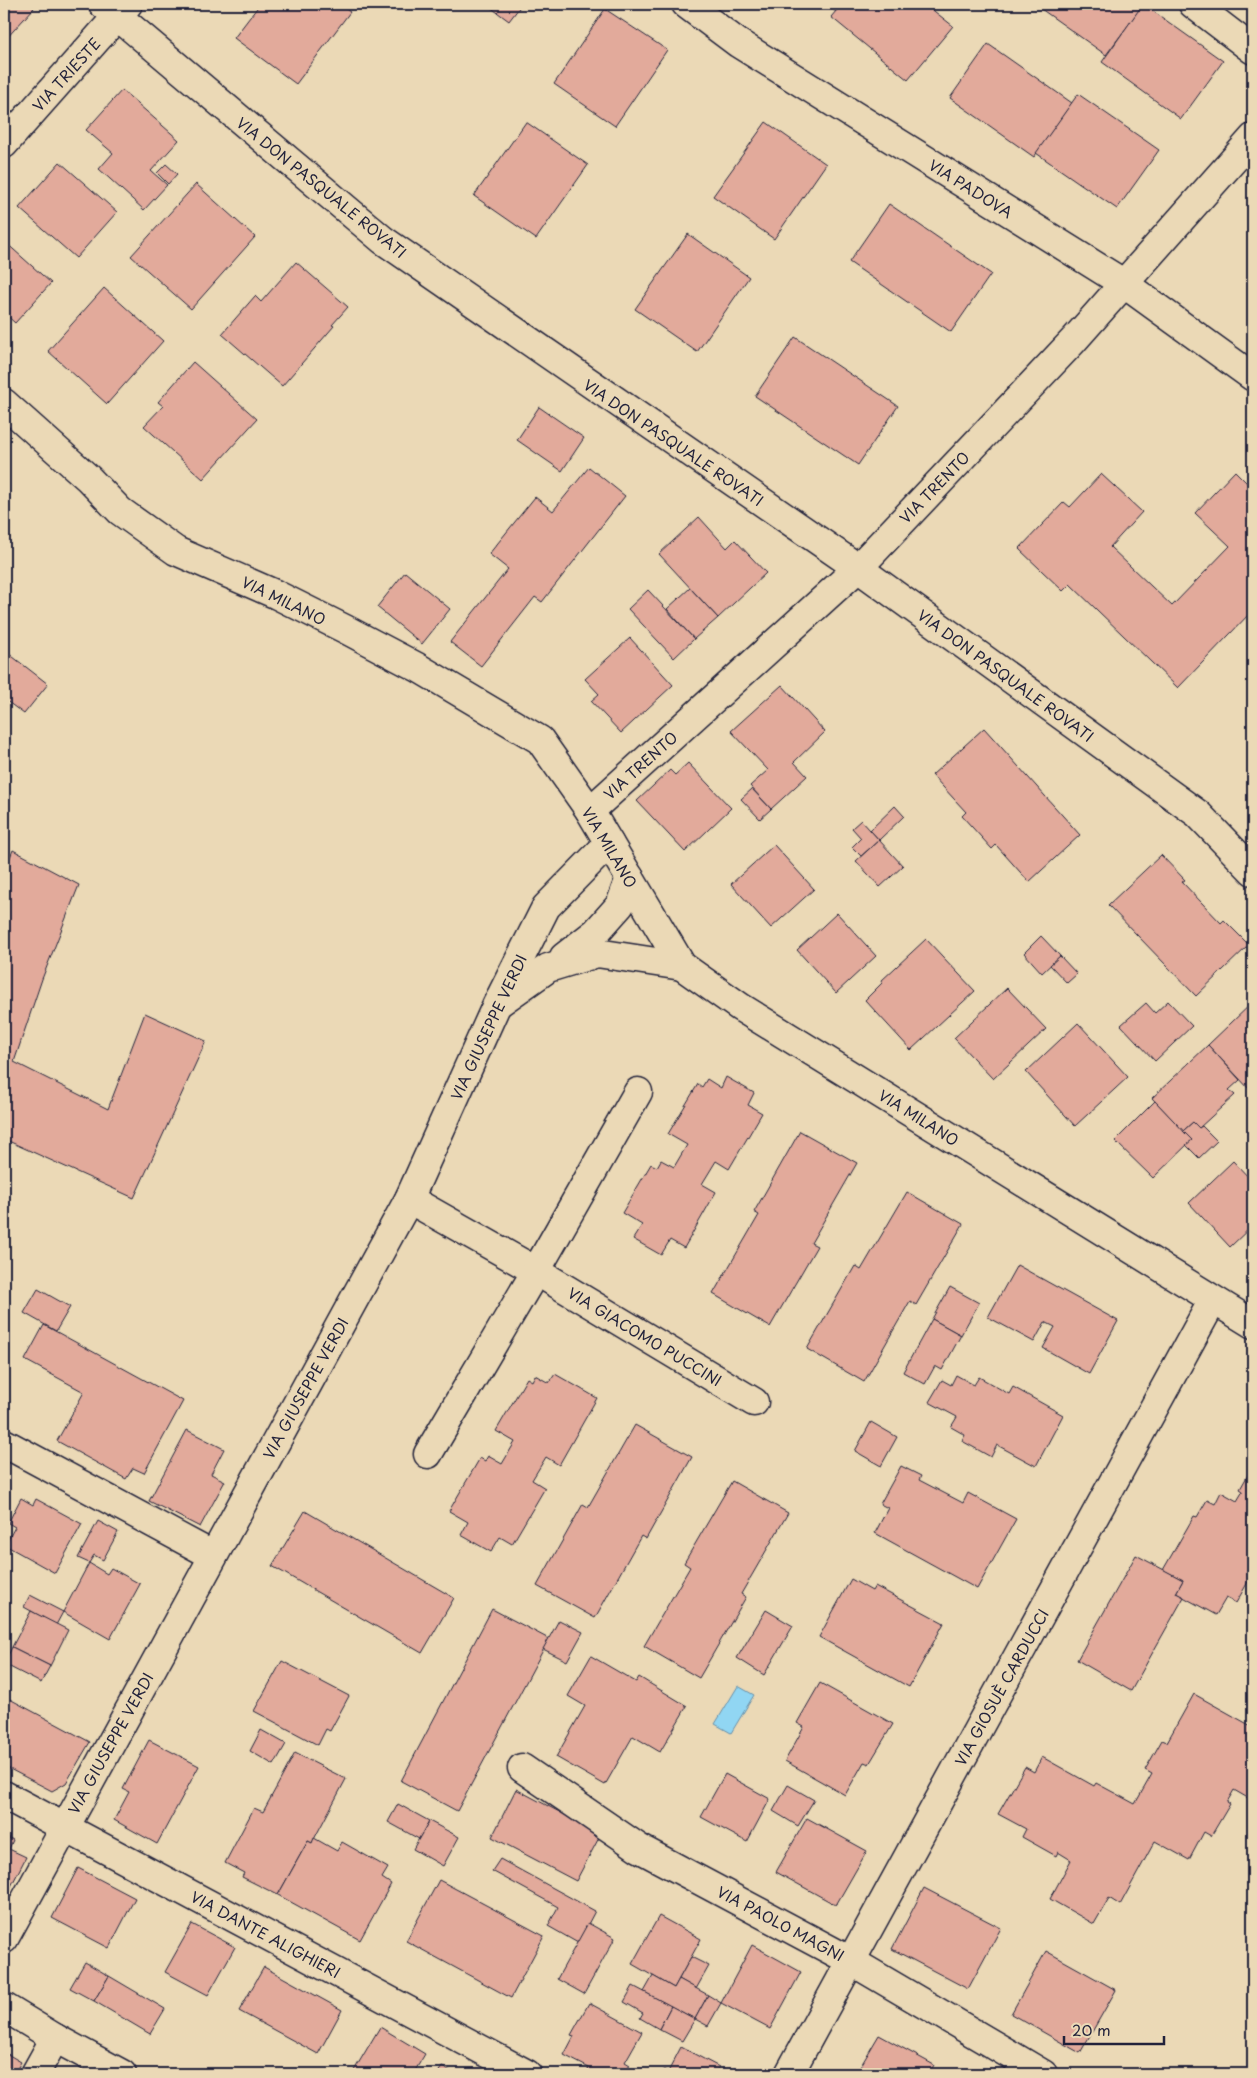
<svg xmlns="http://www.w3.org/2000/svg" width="1257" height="2078" viewBox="0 0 1257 2078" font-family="'Playpen Sans',sans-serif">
  <rect width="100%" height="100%" fill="#ebd9b6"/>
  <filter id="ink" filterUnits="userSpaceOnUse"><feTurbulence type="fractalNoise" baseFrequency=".02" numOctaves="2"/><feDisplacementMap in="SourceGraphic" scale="10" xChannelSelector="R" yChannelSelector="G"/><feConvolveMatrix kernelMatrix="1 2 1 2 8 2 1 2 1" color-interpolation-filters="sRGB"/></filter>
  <g filter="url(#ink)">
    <polygon fill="#91d6f3" stroke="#658ea9" points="738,1686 754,1695 731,1733 715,1724"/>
    <g fill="#e2aa9b" stroke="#22223b">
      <polygon points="4,4 30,4 34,8 4,41"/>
      <polygon points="260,4 339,4 350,12 296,84 234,38"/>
      <polygon points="486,4 522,4 509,21"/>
      <polygon points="826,4 842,4 836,12"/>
      <polygon points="842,4 925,4 953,26 908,80 831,17"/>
      <polygon points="1034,4 1144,4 1106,55"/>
      <polygon points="1143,4 1223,61 1181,119 1102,62"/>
      <polygon points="605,9 667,50 615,126 554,84"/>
      <polygon points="988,44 1072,103 1034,157 950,98"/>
      <polygon points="122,90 179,140 151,171 167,185 144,210 99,169 113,153 86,130"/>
      <polygon points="1078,94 1159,150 1117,209 1036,153"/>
      <polygon points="526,122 588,165 536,239 474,196"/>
      <polygon points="766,122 826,164 774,239 713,196"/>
      <polygon points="60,162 117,212 76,258 19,208"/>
      <polygon points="166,164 177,174 168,184 157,173"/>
      <polygon points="196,184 255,237 191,309 131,256"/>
      <polygon points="889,204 991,274 951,332 849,262"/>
      <polygon points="688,234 749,277 697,352 635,309"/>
      <polygon points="4,241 51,283 15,323 4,313"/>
      <polygon points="296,262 348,307 332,325 334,326 282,386 222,334 255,296 261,302"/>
      <polygon points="104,288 163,341 107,404 48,351"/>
      <polygon points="795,337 898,406 858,465 755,396"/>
      <polygon points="193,362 257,419 203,479 144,426 163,406 158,402"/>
      <polygon points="539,407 584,438 562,471 517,440"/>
      <polygon points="589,467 625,496 542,602 535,597 481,666 450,642 508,569 489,554 535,497 553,511"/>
      <polygon points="1235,471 1253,489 1253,610 1178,688 1070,584 1063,591 1019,549 1064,502 1070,507 1101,474 1142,512 1110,547 1172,606 1230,546 1195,513"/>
      <polygon points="699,517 727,548 735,540 766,573 718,618 659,554"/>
      <polygon points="405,572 450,609 422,644 377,607"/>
      <polygon points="690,588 718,618 694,639 667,609"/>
      <polygon points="648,590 694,639 674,658 628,609"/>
      <polygon points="630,638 673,685 621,733 591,701 599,694 585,679"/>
      <polygon points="4,650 48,684 24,714 4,699"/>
      <polygon points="782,685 825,732 794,762 807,776 771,809 750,786 768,770 731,731"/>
      <polygon points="984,728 1080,835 1029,882 996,845 992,849 962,816 966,812 932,775"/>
      <polygon points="688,763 731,808 685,852 637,801 670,770 675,775"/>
      <polygon points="752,789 771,809 760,819 741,799"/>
      <polygon points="895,806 904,816 879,840 870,830"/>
      <polygon points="861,820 879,840 861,856 852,847 861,838 852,828"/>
      <polygon points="879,840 903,866 880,887 856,861"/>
      <polygon points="774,845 814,889 771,928 731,884"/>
      <polygon points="13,850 79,885 42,979 14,1062 108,1109 145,1013 206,1041 134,1198 4,1139 4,872"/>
      <polygon points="1161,855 1185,880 1182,882 1221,923 1224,920 1249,945 1196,996 1108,905"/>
      <polygon points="837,913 876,956 836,993 797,950"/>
      <polygon points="1041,936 1060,956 1042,973 1024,953"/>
      <polygon points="926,939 975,991 911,1050 865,1000 882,983 881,981"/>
      <polygon points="1060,956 1077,974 1067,983 1050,965"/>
      <polygon points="1007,988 1046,1029 993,1079 954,1038"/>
      <polygon points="1168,1001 1192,1026 1155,1061 1121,1025 1146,1003 1155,1013"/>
      <polygon points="1253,1002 1253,1089 1251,1091 1208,1045"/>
      <polygon points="1078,1023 1128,1077 1075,1126 1026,1072"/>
      <polygon points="1208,1045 1240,1080 1229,1090 1235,1095 1199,1128 1193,1122 1183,1131 1152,1098"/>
      <polygon points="726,1077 754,1093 748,1105 762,1113 729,1169 716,1161 702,1184 716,1192 684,1248 670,1240 661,1255 633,1239 642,1225 622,1213 651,1164 657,1167 661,1160 674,1167 687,1145 668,1134 698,1084 702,1087 707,1079 721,1088"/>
      <polygon points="1155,1101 1192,1140 1153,1178 1115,1141"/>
      <polygon points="1193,1122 1199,1128 1202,1126 1217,1141 1199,1158 1186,1145 1192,1140 1183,1131"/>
      <polygon points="800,1131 857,1163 811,1243 817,1246 770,1327 713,1294 759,1215 754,1212"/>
      <polygon points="1233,1161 1253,1182 1253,1225 1230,1247 1189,1203"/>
      <polygon points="907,1192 963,1224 916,1305 910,1301 864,1382 807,1349 855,1266 861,1270"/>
      <polygon points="1017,1265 1118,1321 1089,1374 1043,1348 1055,1327 1045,1322 1034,1342 988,1317"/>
      <polygon points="950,1287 979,1303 961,1335 932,1319"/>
      <polygon points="38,1289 70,1307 56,1331 24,1313"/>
      <polygon points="932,1319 961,1335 942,1370 935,1366 925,1384 903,1372"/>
      <polygon points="44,1325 183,1401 144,1473 133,1468 126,1479 57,1441 84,1392 25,1360"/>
      <polygon points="555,1374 597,1398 559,1465 546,1457 532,1480 545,1488 512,1544 500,1537 491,1552 461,1535 468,1522 449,1511 480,1458 485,1461 488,1456 502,1464 515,1442 496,1431 527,1378 532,1381 535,1375 549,1383"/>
      <polygon points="956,1375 974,1385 979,1377 1009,1394 1013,1387 1063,1415 1036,1466 997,1445 991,1457 962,1441 965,1435 951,1427 957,1417 929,1402 942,1380 951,1385"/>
      <polygon points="871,1422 897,1437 881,1466 855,1451"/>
      <polygon points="635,1425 692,1457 646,1539 641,1536 595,1618 537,1586 583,1504 588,1507"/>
      <polygon points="187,1430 224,1449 211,1474 225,1481 200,1527 149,1501"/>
      <polygon points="901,1466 921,1476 919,1480 963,1503 968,1493 1016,1519 977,1589 875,1533 888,1508 880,1504"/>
      <polygon points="1253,1466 1253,1565 1250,1570 1253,1573 1236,1603 1226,1598 1216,1615 1176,1593 1183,1580 1163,1570 1194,1516 1197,1517 1207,1500 1215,1504 1221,1492 1237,1501 1243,1491 1240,1489"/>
      <polygon points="732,1481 788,1513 741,1594 746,1597 699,1678 644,1646 690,1567 684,1563"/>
      <polygon points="21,1498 33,1505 36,1499 82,1524 55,1573 5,1545 15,1527 8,1523"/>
      <polygon points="305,1511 454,1598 422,1653 272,1566"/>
      <polygon points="98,1521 118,1532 103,1560 94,1555 89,1563 78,1558"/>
      <polygon points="1136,1555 1183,1580 1176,1593 1184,1597 1131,1691 1077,1660"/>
      <polygon points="89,1563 107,1574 111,1568 140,1584 110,1639 63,1612"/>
      <polygon points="851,1579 872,1591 875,1586 944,1623 909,1687 819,1637"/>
      <polygon points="30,1595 63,1612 56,1625 24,1607"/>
      <polygon points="492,1609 549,1639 457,1811 401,1781"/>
      <polygon points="766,1610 793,1626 764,1675 737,1658"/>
      <polygon points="31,1611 68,1630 50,1666 12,1647"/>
      <polygon points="559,1620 583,1632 567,1661 543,1649"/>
      <polygon points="12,1647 50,1666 41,1683 4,1664"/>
      <polygon points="591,1656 636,1682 639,1677 687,1706 660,1752 633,1736 605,1785 556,1757 585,1706 568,1696"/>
      <polygon points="282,1661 349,1696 330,1731 326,1729 318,1745 254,1711"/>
      <polygon points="820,1683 893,1724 869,1764 864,1762 845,1795 785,1761 804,1727 797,1723"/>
      <polygon points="1194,1694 1253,1727 1253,1801 1234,1790 1227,1802 1230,1804 1211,1836 1204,1832 1189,1860 1155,1841 1120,1905 1109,1898 1094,1924 1050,1899 1071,1860 1058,1852 1056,1856 1022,1837 1026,1829 998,1814 1025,1767 1034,1772 1042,1757 1094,1786 1096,1783 1135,1804 1152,1774 1145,1770 1162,1740 1167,1742"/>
      <polygon points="4,1696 90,1742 66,1783 52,1791 4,1766"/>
      <polygon points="261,1730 286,1744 274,1765 250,1751"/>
      <polygon points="149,1740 199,1766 157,1844 114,1820 129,1792 123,1789"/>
      <polygon points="295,1753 346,1779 312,1843 308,1841 278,1895 242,1877 244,1873 225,1863 254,1808 263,1812"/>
      <polygon points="725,1774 770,1799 747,1842 701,1817"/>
      <polygon points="788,1785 814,1800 798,1826 773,1811"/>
      <polygon points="516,1789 601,1834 576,1881 492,1837"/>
      <polygon points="398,1804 429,1821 419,1839 388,1822"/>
      <polygon points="807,1818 867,1851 836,1905 776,1872"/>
      <polygon points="429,1821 459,1837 443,1866 413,1849"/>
      <polygon points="4,1835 13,1840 9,1849 26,1857 4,1900"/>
      <polygon points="314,1838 337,1851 342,1842 388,1868 382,1878 391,1884 360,1940 278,1895 308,1841 312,1843"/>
      <polygon points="500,1859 595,1911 578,1943 548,1926 558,1907 492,1871"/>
      <polygon points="78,1868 135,1898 109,1948 52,1918"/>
      <polygon points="439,1880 544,1936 511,1998 406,1941"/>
      <polygon points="924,1888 1001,1928 968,1989 892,1949"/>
      <polygon points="659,1916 701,1939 674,1988 632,1964"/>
      <polygon points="588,1923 615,1938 584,1994 557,1979"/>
      <polygon points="192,1924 235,1947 208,1995 165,1972"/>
      <polygon points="752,1945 801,1972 770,2029 721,2003"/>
      <polygon points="1046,1951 1116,1990 1080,2053 1011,2014"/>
      <polygon points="691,1957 709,1966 696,1989 679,1979"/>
      <polygon points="85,1962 109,1976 94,2001 70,1988"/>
      <polygon points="264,1967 342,2010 318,2054 239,2011"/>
      <polygon points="109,1976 165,2009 150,2034 94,2001"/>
      <polygon points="653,1976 674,1988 679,1979 708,1995 695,2019 644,1992"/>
      <polygon points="633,1986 671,2006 659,2029 640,2018 643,2013 624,2002"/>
      <polygon points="708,1995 721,2003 708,2026 695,2019"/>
      <polygon points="589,2003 642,2032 625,2062 630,2065 625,2074 586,2074 589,2068 564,2055 574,2036 571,2035"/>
      <polygon points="671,2006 695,2019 682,2041 659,2029"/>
      <polygon points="380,2027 425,2054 413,2074 352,2074"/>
      <polygon points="879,2035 934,2065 929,2074 856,2074"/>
      <polygon points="681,2047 719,2067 715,2073 718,2074 662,2074 664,2070 668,2072"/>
      <polygon points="4,2052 21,2062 14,2074 4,2074"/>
      <polygon points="442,2067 456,2074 437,2074"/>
    </g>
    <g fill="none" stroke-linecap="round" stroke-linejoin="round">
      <defs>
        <g id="minor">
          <polyline points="103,4 383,240 858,568 1198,814 1253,871"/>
          <polyline points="686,4 738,43 1123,283 1253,377"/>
          <polyline points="1193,4 1253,50"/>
          <polyline points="4,144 128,4"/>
          <polyline points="4,403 88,478 120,511 176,551 275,594 345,629 417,667 540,740 590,811 682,966 740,1007 1253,1324"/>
          <polyline points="590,811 858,568 1074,340 1253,138"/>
          <polyline points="564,957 596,932 620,905 630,878"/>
          <polyline points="500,1002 548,968 597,953 682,966"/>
          <polyline points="409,1199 536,1271 754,1402"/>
          <polyline points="4,1443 212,1555"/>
          <polyline points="428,1454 536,1271 638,1092"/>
          <polyline points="522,1768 639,1848 851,1961 1043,2074"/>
          <polyline points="4,1795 527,2074"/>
          <polyline points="4,1939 409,1199 497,1004 546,907 609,843"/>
          <polyline points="4,2007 55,2038 122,2074"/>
          <polyline points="35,2074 55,2038"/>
          <polyline points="789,2074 1213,1300"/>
        </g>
      </defs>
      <use href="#minor" stroke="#22223b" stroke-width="31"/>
      <use href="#minor" stroke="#ebd9b6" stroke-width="28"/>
    </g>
  </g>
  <g text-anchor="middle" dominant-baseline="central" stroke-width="5" stroke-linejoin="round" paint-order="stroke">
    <g font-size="15" fill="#22223b" stroke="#ebd9b6">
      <text transform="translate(66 74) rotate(-48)">VIA TRIESTE</text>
      <text transform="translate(322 187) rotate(39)">VIA DON PASQUALE ROVATI</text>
      <text transform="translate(971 188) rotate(32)">VIA PADOVA</text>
      <text transform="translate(674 442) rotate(34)">VIA DON PASQUALE ROVATI</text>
      <text transform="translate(934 487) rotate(-46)">VIA TRENTO</text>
      <text transform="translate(284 600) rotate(26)">VIA MILANO</text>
      <text transform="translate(1006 675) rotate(36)">VIA DON PASQUALE ROVATI</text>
      <text transform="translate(640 765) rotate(-42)">VIA TRENTO</text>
      <text transform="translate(610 847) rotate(59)">VIA MILANO</text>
      <text transform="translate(488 1027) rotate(-65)">VIA GIUSEPPE VERDI</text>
      <text transform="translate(919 1117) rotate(32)">VIA MILANO</text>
      <text transform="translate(645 1336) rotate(31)">VIA GIACOMO PUCCINI</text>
      <text transform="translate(305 1388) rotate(-61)">VIA GIUSEPPE VERDI</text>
      <text transform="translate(1001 1687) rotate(-61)">VIA GIOSUÈ CARDUCCI</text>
      <text transform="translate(110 1743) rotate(-61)">VIA GIUSEPPE VERDI</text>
      <text transform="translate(781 1923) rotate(28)">VIA PAOLO MAGNI</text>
      <text transform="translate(266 1934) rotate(28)">VIA DANTE ALIGHIERI</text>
    </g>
  </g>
  <rect width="1257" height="2078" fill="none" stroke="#ebd9b6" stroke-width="20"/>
  <rect x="10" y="10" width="1237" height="2058" fill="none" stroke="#22223b" stroke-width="2" filter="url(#ink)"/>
  <path d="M1064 2036v8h100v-8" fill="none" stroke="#22223b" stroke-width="2.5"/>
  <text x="1072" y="2036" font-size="15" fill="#22223b" stroke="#ebd9b6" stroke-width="4" paint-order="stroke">20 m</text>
</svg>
